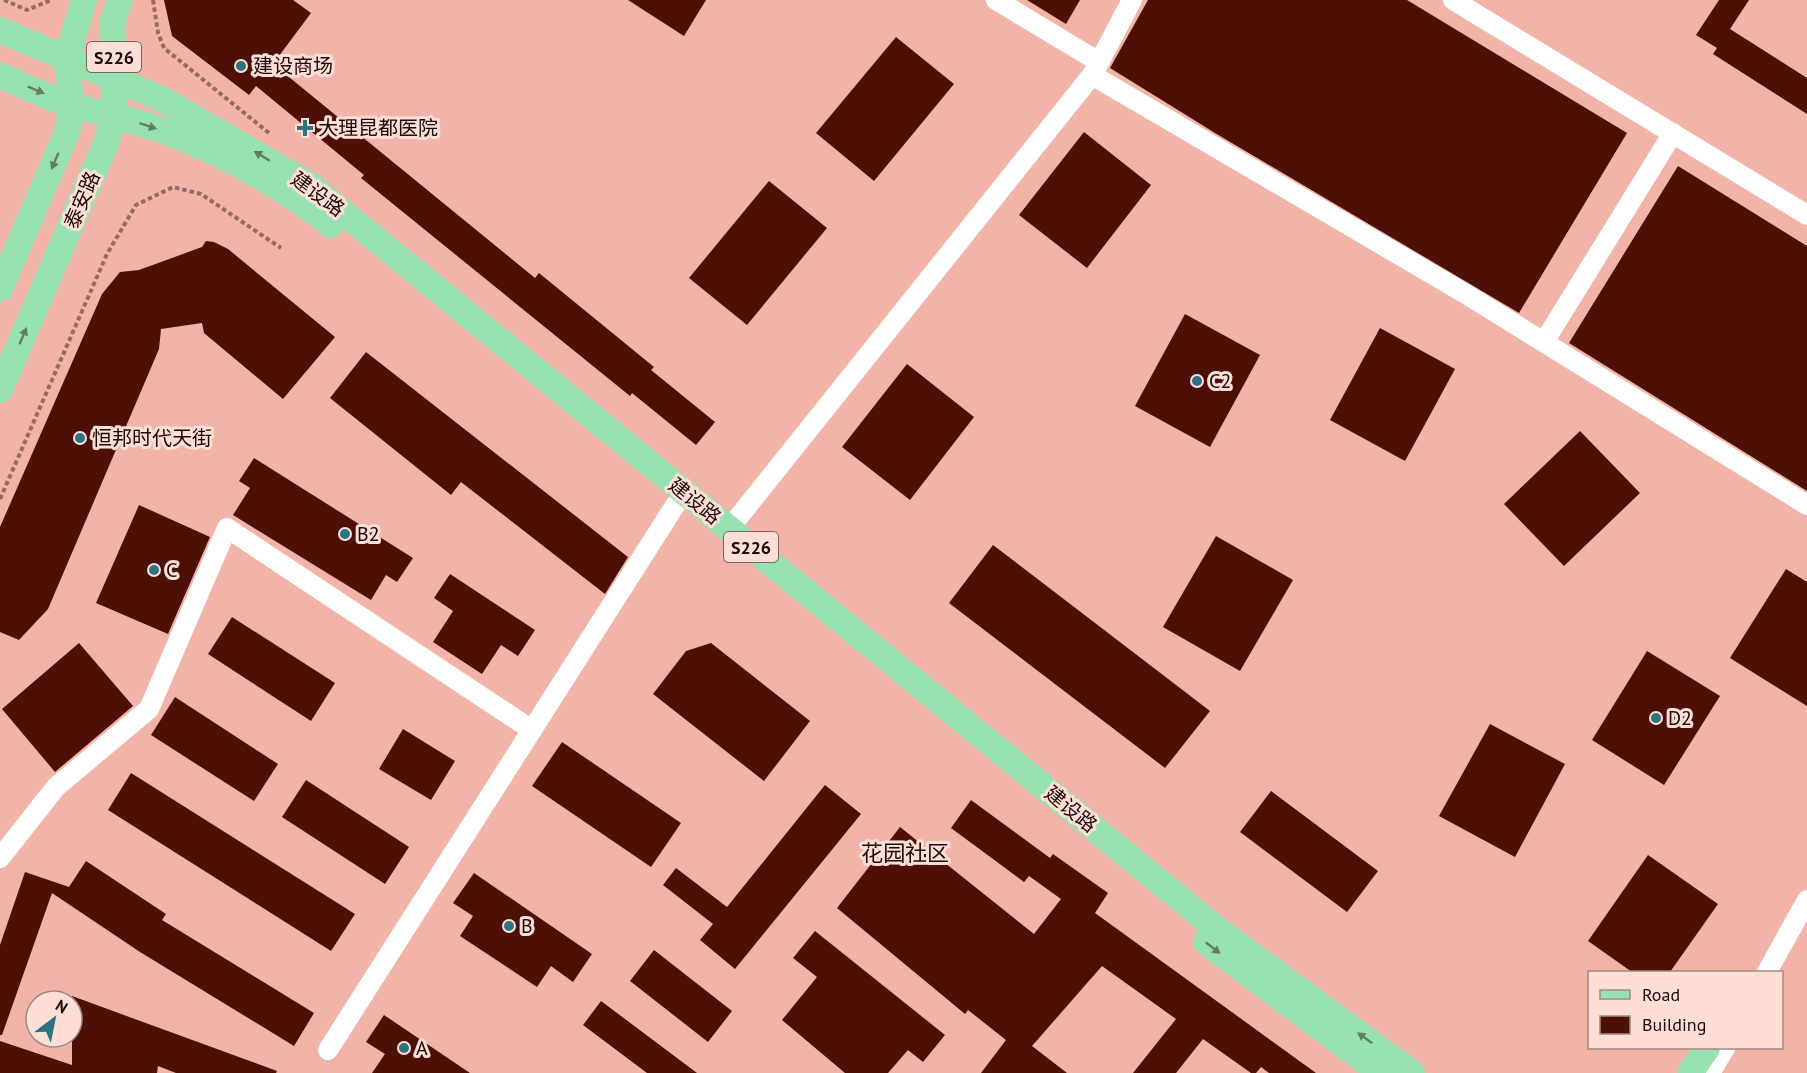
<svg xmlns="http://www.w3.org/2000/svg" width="1807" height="1073" viewBox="0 0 1807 1073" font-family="'PT Sans','Noto Sans SC',sans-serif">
  <rect width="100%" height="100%" fill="#f2b4a8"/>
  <g fill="#4c1007">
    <polygon points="164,0 293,0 311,13 273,64 535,278 539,273 654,367 651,370 715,422 696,445 632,393 630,396 361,178 364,175 256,86 249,95 172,36"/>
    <polygon points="628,0 706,0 684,36"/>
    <polygon points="1027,0 1080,0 1066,24"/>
    <polygon points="1148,0 1407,0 1627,133 1519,313 1215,133 1110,68"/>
    <polygon points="1719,0 1749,0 1730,29 1807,78 1807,114 1713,54 1717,48 1696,35"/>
    <polygon points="896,37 954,84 874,181 816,133"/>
    <polygon points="1084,132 1151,185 1087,268 1019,215"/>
    <polygon points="1678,166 1807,246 1807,491 1569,343"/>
    <polygon points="769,181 827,228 747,325 689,278"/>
    <polygon points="206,241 214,242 228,249 335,337 283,399 204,333 202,323 161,329 159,349 48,609 19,640 0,632 0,527 102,294 120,272 139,270 202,247"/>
    <polygon points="1185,314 1260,355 1210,447 1135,406"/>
    <polygon points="1380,328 1455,369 1405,461 1330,420"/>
    <polygon points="366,352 628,557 605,594 461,482 451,495 330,398"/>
    <polygon points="907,364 974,417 910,500 842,447"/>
    <polygon points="1580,431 1640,493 1564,566 1504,504"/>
    <polygon points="254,458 413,558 397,582 386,575 371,600 233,515 250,488 239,481"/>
    <polygon points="139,505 210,537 168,634 96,603"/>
    <polygon points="1216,536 1293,580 1240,671 1163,627"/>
    <polygon points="993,545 1210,711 1165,768 949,603"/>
    <polygon points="1786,569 1807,582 1807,706 1730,658"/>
    <polygon points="450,574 535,630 518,656 501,645 482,674 433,642 453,611 434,598"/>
    <polygon points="232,617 335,683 311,721 208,654"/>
    <polygon points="79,643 133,706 55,772 2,709"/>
    <polygon points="711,643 810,721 764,781 653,694 686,651"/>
    <polygon points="1647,651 1720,696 1664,785 1592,740"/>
    <polygon points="175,697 278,764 254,801 151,735"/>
    <polygon points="1490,724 1565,764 1515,857 1439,816"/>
    <polygon points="403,729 455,761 431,800 379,769"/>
    <polygon points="562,742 681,823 651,867 532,786"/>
    <polygon points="131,773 355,914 331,951 108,810"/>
    <polygon points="306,780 409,847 385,884 282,817"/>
    <polygon points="825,785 861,814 735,969 700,940 713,924 663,885 676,868 727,907"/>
    <polygon points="1271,791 1378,871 1347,912 1240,832"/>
    <polygon points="971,800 1050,858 1053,854 1108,893 1095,913 1316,1073 1269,1073 1261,1067 1256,1073 1251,1073 1203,1039 1176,1073 1133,1073 1176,1019 1102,966 1032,1046 1067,1073 981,1073 1006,1040 968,1010 965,1014 837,908 900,827 1034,934 1061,899 1029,876 1024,882 951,828"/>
    <polygon points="1648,855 1718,904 1670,972 1632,972 1588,941"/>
    <polygon points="86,861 166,914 162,920 314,1013 294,1046 140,952 52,893 2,1035 0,1035 0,945 25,872 69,887"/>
    <polygon points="474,873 592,954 573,982 551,966 537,987 460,936 473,916 453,903"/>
    <polygon points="815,931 945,1035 923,1062 908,1050 888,1073 845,1073 782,1020 817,977 793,958"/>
    <polygon points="654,950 732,1011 708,1042 630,981"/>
    <polygon points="72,996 277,1071 276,1073 176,1073 158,1066 157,1073 0,1073 0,1041 72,1065"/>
    <polygon points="601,1001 697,1073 647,1073 583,1025"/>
    <polygon points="384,1015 470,1073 372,1073 385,1054 366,1042"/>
  </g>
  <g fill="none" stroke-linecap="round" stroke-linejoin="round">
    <g stroke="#976b63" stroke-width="4" stroke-dasharray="4.5 3" stroke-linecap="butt">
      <polyline points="4,0 27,10 51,0"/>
      <polyline points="153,0 158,33 164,48 269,133"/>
      <polyline points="0,499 107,254 136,205 173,187 201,194 281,248"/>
    </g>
    <g stroke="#fff" stroke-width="20">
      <polyline points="996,0 1099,62"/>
      <polyline points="1453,0 1807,215"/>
      <polyline points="1094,72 1132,0"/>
      <polyline points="1544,342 1673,133"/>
      <polyline points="729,529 1092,75 1466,294 1807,505"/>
      <polyline points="0,858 56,787 149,709 227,528 532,730"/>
      <polyline points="1767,972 1807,900"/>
      <polyline points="328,1050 676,504"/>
      <polyline points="1710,1073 1725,1048"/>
    </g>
    <g stroke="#98e2b1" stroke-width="26">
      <polyline points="0,30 162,99 310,185 1217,929 1412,1073"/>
      <path d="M0 75C24 85 47 98 72 105 103 115 134 119 164 131 224 154 281 185 331 225"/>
      <polyline points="0,289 68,130 71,105 67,58 84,0"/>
      <polyline points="0,390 107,141 114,115 113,21 120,0"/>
      <polyline points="1206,942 1381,1073"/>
      <polyline points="1690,1073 1707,1048"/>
    </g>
  </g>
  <defs><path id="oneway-solid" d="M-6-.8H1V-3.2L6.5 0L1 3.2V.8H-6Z" transform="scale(1.5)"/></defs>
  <g fill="#608064">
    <use href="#oneway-solid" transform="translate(36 90) rotate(23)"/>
    <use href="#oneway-solid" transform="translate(148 126) rotate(18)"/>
    <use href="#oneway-solid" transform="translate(262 156) rotate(-149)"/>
    <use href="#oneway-solid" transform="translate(55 161) rotate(113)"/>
    <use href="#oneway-solid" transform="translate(23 336) rotate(-67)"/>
    <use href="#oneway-solid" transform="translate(1213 948) rotate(38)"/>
    <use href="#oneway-solid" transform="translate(1365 1038) rotate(-144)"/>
  </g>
  <g fill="#2d7380" stroke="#feded7" stroke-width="2">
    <circle cx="241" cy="66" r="6"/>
    <path d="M302 119h6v6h6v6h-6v6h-6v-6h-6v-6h6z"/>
    <circle cx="1197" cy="381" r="6"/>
    <circle cx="80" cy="438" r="6"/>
    <circle cx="345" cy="534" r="6"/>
    <circle cx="154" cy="570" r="6"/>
    <circle cx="1656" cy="718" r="6"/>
    <circle cx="509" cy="926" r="6"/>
    <circle cx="404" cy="1048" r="6"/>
  </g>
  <g text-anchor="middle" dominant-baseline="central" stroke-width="6" stroke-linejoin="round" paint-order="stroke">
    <g fill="#feded7" stroke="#604844" stroke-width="1.5">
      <rect x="87" y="42" width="54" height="30" rx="4.5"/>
      <rect x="724" y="532" width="54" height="30" rx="4.5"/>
    </g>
    <g font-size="18" font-weight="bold" fill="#1c0805">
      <text x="114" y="57">S226</text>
      <text x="751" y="547">S226</text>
    </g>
    <g font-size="20" fill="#1c0805" stroke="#feded7" text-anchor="start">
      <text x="253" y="66">建设商场</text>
      <text x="318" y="128">大理昆都医院</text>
      <text x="1209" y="381">C2</text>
      <text x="92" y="438">恒邦时代天街</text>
      <text x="357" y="534">B2</text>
      <text x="166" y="570">C</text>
      <text x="1668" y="718">D2</text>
      <text x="521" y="926">B</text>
      <text x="416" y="1048">A</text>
    </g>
    <g font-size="20" fill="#1c0805" stroke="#feded7">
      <text transform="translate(318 194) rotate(36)">建设路</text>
      <text transform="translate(82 200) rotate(-67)">泰安路</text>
      <text transform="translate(695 501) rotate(39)">建设路</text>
      <text transform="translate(1071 809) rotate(39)">建设路</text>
    </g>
    <g font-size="22" fill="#1c0805" stroke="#feded7">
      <text x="905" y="853">花园社区</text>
    </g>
  </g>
  <rect x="1588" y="971" width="195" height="78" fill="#feded7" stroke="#a48883" stroke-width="1.5"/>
  <rect x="1600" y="990" width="30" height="9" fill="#98e2b1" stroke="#a48883" stroke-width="1.5"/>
  <text x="1642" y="1001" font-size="18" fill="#1c0805">Road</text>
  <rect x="1600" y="1016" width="30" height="18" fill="#4c1007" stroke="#a48883" stroke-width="1.5"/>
  <text x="1642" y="1031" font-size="18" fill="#1c0805">Building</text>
  <g transform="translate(54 1019) rotate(32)"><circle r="28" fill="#feded7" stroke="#a48883" stroke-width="1.5"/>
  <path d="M0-4.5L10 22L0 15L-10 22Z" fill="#2d7380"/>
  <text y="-9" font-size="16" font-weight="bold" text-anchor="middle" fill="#1c0805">N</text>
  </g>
</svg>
